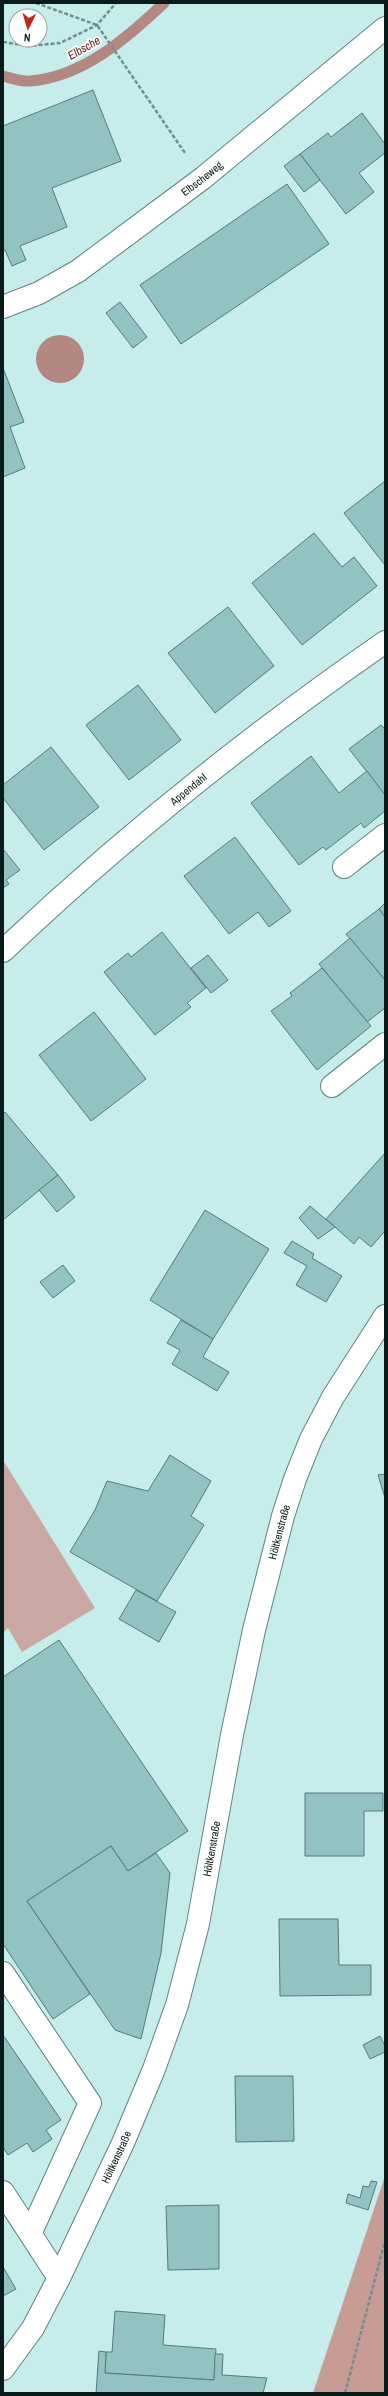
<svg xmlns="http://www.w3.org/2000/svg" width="388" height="2396" viewBox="0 0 388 2396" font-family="'Archivo Narrow',sans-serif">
  <rect width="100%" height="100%" fill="#c6ecec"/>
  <polygon fill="#caa8a2" points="3,1460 95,1608 22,1652 8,1628 3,1633"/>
  <polygon fill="#c89c95" points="385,2176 385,2393 313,2393"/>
  <circle fill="#b28880" cx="60" cy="359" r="24"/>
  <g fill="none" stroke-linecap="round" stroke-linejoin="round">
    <path stroke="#b28880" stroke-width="11" d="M3 76C11 78 21 82 30 81 83 77 127 38 164 3"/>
  </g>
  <g fill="#90c3c2" stroke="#567a79">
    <polygon points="93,90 121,161 52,188 67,227 20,246 26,260 12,266 5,250 3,251 3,126"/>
    <polygon points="362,113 385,144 385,153 359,173 374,192 346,214 300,154 328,133 331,137"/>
    <polygon points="300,154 320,180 304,192 284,166"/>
    <polygon points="287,184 329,244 181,344 140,285"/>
    <polygon points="120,302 147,337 133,348 106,313"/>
    <polygon points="3,368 24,422 10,427 25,468 3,477"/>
    <polygon points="385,481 385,565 344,513"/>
    <polygon points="314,533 342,567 354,557 377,586 302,645 252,583"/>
    <polygon points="228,607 274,666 215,713 168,653"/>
    <polygon points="138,685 181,740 129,780 86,725"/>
    <polygon points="381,725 385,729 385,795 349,749"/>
    <polygon points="51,747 99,807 44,850 3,798 3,785"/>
    <polygon points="311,756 339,793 367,771 385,795 385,811 364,828 361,823 326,850 323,847 299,865 251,803"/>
    <polygon points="235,837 291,911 269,927 258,912 229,934 184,876"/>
    <polygon points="3,849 20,870 6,880 9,884 3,888"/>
    <polygon points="385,903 385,917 379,909"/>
    <polygon points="379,909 385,917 385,980 346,934"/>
    <polygon points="162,932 206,988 187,1003 191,1007 155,1035 104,972 128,953 131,957"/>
    <polygon points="350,938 385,980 385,1008 367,1022 319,964"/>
    <polygon points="208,955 228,980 211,993 191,968"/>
    <polygon points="322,968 371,1026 317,1070 271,1011 292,996 290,993"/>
    <polygon points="94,1012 146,1079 91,1121 39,1055"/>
    <polygon points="5,1112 58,1175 3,1220 3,1114"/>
    <polygon points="385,1153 385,1231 371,1247 359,1237 354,1244 326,1219"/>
    <polygon points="58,1175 75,1197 57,1212 39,1190"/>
    <polygon points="310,1206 335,1227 318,1239 299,1218"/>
    <polygon points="205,1210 269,1249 213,1339 150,1300"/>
    <polygon points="292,1241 314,1254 312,1258 342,1276 326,1302 296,1285 307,1266 284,1253"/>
    <polygon points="63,1265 75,1281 53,1298 40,1282"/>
    <polygon points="181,1320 213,1339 203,1357 229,1372 217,1391 172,1364 180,1350 167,1343"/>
    <polygon points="170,1455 211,1481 191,1516 204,1525 157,1601 70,1552 95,1510 107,1481 148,1491"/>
    <polygon points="385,1474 385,1498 378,1475"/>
    <polygon points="136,1590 176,1612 159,1642 119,1619"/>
    <polygon points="59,1640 188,1831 128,1871 111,1846 27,1901 90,1994 53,2019 3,1944 3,1677"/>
    <polygon points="305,1793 383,1793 383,1811 364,1811 364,1856 305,1856"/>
    <polygon points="111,1846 128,1871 156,1853 170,1873 161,1953 141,2039 115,2030 27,1901"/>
    <polygon points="279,1919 338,1919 339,1965 371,1965 371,1995 280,1996"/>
    <polygon points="3,2035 61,2120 46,2130 52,2139 33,2152 27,2143 8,2155 3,2147"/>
    <polygon points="380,2036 385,2046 385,2052 370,2059 363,2045"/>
    <polygon points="235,2076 293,2076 294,2141 236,2142"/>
    <polygon points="371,2181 377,2182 368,2210 346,2203 348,2194 360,2198 363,2186 369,2187"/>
    <polygon points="219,2205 219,2269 168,2270 166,2206"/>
    <polygon points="3,2267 16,2289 3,2296"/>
    <polygon points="115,2311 165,2315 163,2345 216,2349 214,2380 105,2373 106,2352 112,2352"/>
    <polygon points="99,2351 106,2352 105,2373 214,2380 215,2354 223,2354 222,2375 267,2378 263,2393 96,2393"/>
  </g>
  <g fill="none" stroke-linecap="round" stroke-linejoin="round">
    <defs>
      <g id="service">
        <polyline points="3,1973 90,2103 31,2232"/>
        <polyline points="3,2192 59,2278"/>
      </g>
      <g id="minor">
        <path id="s1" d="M3 307 39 293 78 271 203 178 385 28"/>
        <polyline points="344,867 385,835"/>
        <path id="s2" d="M3 951C122 838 251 735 385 642"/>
        <polyline points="332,1086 385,1044"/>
        <path id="s3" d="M3 2369 33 2328 59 2278 123 2143 154 2069 177 2005 198 1924 232 1735 254 1630 283 1516 295 1479 311 1439 333 1397 385 1316"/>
      </g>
    </defs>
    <use href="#service" stroke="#5f8382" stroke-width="24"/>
    <use href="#minor" stroke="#5f8382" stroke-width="24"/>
    <g stroke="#738e8e" stroke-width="2.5" stroke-dasharray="4 2" stroke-linecap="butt">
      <polyline points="36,3 97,25 185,153"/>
      <polyline points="3,42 29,46 60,43 97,25 116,3"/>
      <polyline points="345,2393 385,2241"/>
    </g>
    <use href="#service" stroke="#fff" stroke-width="22"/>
    <use href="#minor" stroke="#fff" stroke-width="22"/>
  </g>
  <g text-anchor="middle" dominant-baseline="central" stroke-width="3.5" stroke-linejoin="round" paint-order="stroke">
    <g font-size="11" fill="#0b1a1a" stroke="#fff">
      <text stroke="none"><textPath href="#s1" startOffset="238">Elbscheweg</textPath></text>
      <text stroke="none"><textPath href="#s2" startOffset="246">Appendahl</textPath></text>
      <text stroke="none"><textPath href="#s3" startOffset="889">Höltkenstraße</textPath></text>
      <text stroke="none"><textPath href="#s3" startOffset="565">Höltkenstraße</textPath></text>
      <text stroke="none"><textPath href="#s3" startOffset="241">Höltkenstraße</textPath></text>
    </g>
    <g font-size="12" font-style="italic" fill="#5d261e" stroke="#fff">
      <text transform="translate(84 48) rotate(-30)">Elbsche</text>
    </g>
  </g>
  <rect width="388" height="2396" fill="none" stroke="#0b1a1a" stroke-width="8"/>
  <g transform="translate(28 28) rotate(185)"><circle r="19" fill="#ffffff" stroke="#9da3a3"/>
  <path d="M0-3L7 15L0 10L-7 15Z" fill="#b92c1d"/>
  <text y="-6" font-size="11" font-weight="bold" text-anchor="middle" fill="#0b1a1a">N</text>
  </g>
</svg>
